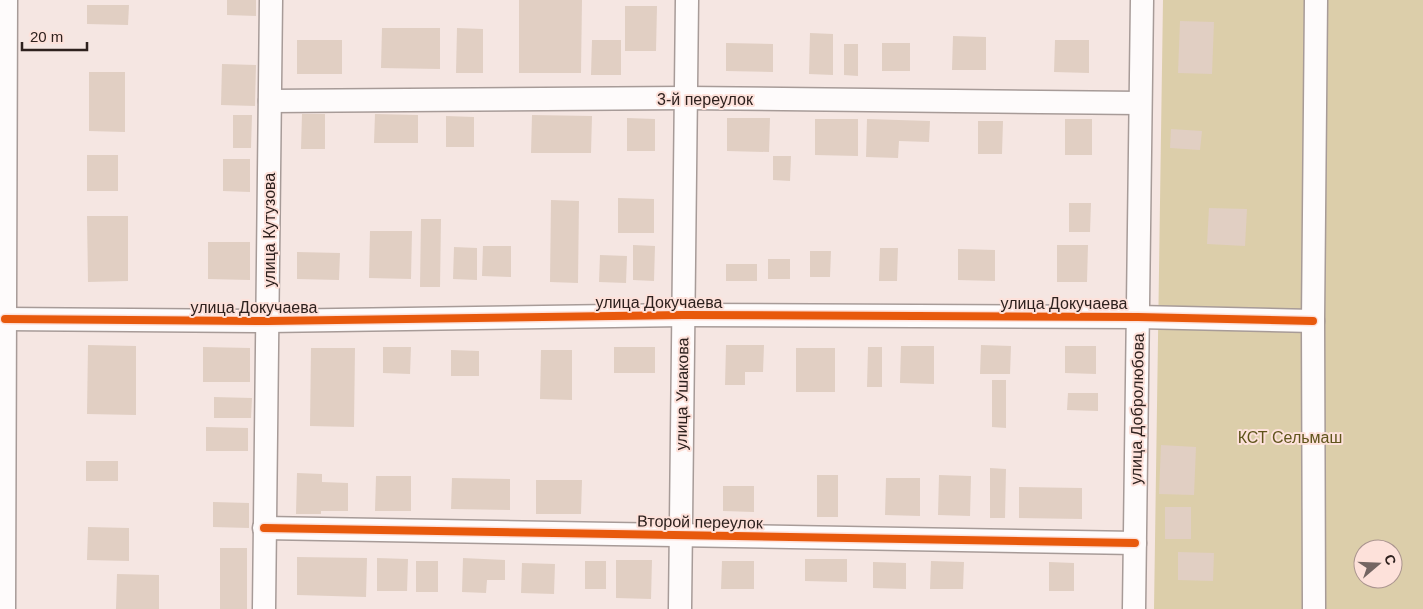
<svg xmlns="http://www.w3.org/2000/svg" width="1423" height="609" viewBox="0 0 1423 609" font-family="Arial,sans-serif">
  <rect width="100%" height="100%" fill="#f5e6e2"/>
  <path fill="#dcceaa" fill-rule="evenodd" d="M1163 0H1423V609H1154ZM1363 549H1393V579H1363Z"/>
  <g fill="#e1cfc3">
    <polygon points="227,0 256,0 256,16 227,15"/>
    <polygon points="519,0 582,0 581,73 519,73"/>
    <polygon points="87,5 129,5 128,25 87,24"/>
    <polygon points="625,6 657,6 656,51 625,51"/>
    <polygon points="1180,21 1214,22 1212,74 1178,73"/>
    <polygon points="382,28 440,28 440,69 381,68"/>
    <polygon points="457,28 483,29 483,73 456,73"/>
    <polygon points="810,33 833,34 833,75 809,74"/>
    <polygon points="953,36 986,37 986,70 952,70"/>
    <rect x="297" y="40" width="45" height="34"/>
    <polygon points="592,40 621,40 621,75 591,75"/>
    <polygon points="1055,40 1089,40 1089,73 1054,72"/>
    <polygon points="726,43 773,44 773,72 726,71"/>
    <rect x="882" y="43" width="28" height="28"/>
    <polygon points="844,44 858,44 858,76 844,75"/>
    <polygon points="222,64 256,65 255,106 221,105"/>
    <polygon points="89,72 125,72 125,132 89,131"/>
    <polygon points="302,114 325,114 325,149 301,149"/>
    <polygon points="375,114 418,115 418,143 374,143"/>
    <polygon points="233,115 252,115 251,148 233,148"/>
    <polygon points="532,115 592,116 591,153 531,153"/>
    <polygon points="446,116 474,117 474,147 446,147"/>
    <polygon points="627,118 655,119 655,151 627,151"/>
    <polygon points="727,118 770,118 769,152 727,151"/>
    <polygon points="815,119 858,119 858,156 815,155"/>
    <polygon points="867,119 930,121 929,142 899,141 898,158 866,157"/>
    <rect x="1065" y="119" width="27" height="36"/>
    <polygon points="978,121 1003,121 1002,154 978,154"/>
    <polygon points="1171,129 1202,131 1200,150 1170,148"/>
    <rect x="87" y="155" width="31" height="36"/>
    <polygon points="773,156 791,156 790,181 773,180"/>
    <polygon points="223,159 250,159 250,192 223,191"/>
    <polygon points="618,198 654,199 654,233 618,233"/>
    <polygon points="551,200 579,201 578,283 550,282"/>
    <polygon points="1069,203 1091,203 1090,232 1069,232"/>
    <polygon points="1209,208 1247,209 1245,246 1207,244"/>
    <polygon points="87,216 128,216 128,281 88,282"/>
    <polygon points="421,219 441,219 440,287 420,287"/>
    <polygon points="370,231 412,231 411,279 369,278"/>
    <polygon points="208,242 250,242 250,280 208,279"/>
    <polygon points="633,245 655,246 654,281 633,280"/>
    <polygon points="1057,245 1088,245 1087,282 1057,282"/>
    <polygon points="483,246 511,246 511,277 482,276"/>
    <polygon points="454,247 477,248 477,280 453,279"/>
    <polygon points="880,248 898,248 897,281 879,281"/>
    <polygon points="958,249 995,250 995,281 958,280"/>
    <polygon points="810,251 831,251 830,277 810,277"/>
    <polygon points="297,252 340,253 339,280 297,279"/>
    <polygon points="600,255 627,256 626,283 599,282"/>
    <rect x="768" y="259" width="22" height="20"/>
    <rect x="726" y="264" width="31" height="17"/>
    <polygon points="88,345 136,346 136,415 87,414"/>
    <polygon points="726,345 764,345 763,372 745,372 745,385 725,385"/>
    <polygon points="981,345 1011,346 1010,374 980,374"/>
    <polygon points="901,346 934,346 934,384 900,383"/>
    <polygon points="1065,346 1096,346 1096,374 1065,373"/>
    <polygon points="203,347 250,348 250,382 203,382"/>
    <polygon points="383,347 411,347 410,374 383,373"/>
    <rect x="614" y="347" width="41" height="26"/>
    <polygon points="868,347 882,347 882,387 867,387"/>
    <polygon points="311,348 355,348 354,427 310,426"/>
    <rect x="796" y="348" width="39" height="44"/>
    <polygon points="451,350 479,351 479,376 451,376"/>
    <polygon points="541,350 572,350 572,400 540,399"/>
    <polygon points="992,380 1006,380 1006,428 992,427"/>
    <polygon points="1068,393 1098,393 1098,411 1067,410"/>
    <polygon points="214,397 252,398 251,418 214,418"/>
    <polygon points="206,427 248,428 248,451 206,451"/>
    <polygon points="1161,445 1196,447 1194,495 1159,494"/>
    <rect x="86" y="461" width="32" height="20"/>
    <polygon points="990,468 1006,469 1005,518 990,518"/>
    <polygon points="297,473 322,474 322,482 348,483 348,511 321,511 321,514 296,514"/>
    <rect x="817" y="475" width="21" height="42"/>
    <polygon points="939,475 971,476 970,516 938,515"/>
    <polygon points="376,476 411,476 411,511 375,511"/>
    <polygon points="452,478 510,479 510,510 451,509"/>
    <polygon points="886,478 920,478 920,516 885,515"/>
    <polygon points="536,480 582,480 581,514 536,514"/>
    <polygon points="723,486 754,486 754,512 723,511"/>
    <polygon points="1019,487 1082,488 1082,519 1019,518"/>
    <polygon points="213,502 249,503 249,528 213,527"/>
    <rect x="1165" y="507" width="26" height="32"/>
    <polygon points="88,527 129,528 129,561 87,560"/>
    <rect x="220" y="548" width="27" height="61"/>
    <polygon points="1178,552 1214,553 1213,581 1178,580"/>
    <polygon points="297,557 367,558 366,597 297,595"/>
    <polygon points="377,558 408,559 407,591 377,591"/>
    <polygon points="463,558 505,560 505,580 487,580 486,593 462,592"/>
    <polygon points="805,559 847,559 847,582 805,581"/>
    <polygon points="616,560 652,560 651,599 616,598"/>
    <rect x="416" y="561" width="22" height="31"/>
    <rect x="585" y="561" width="21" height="28"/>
    <polygon points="722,561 754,561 754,589 721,589"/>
    <polygon points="931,561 964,562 963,589 930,589"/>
    <polygon points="873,562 906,563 906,589 873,588"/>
    <polygon points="1049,562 1074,563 1074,591 1049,591"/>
    <polygon points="522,563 555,564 554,594 521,593"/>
    <polygon points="117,574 159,575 159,609 116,609"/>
  </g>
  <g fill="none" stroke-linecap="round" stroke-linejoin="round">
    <defs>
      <g id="minor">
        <polyline points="270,101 686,98 1140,103"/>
        <polyline points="5,319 268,321 683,315 1138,317 1313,321"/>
        <polyline points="264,528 1135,543"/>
        <polyline points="4,609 6,0"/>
        <polyline points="264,609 271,0"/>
        <polyline points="680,609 687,0"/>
        <polyline points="1134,609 1142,0"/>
        <polyline points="1314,609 1313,321 1316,0"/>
      </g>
    </defs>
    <use href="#minor" stroke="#a79b98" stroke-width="25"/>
    <use href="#minor" stroke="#fefbfb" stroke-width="22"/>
    <defs>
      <g id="cycleway">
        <polyline points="5,319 268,321 683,315 1138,317 1313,321"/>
        <polyline points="264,528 1135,543"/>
      </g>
    </defs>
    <use href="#cycleway" stroke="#fde1da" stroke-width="11"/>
    <use href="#cycleway" stroke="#e8590c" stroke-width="8"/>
  </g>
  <g text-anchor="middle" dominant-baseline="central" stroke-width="4" stroke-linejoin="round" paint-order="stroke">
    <g font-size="16" fill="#2e211e" stroke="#fde1da">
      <text x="705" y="99">3-й переулок</text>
      <text transform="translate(269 230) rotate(-90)">улица Кутузова</text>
      <text x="659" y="302">улица Докучаева</text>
      <text x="1064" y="303">улица Докучаева</text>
      <text x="254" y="307">улица Докучаева</text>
      <text transform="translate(682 394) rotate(-89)">улица Ушакова</text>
      <text transform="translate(1137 409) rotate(-89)">улица Добролюбова</text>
      <text transform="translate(700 522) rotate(1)">Второй переулок</text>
    </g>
    <g font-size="16" fill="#5f541b" stroke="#fde1da">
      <text x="1290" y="437">КСТ Сельмаш</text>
    </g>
  </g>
  <g transform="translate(1378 564) rotate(71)"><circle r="24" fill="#fde1da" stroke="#aa948f"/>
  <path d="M0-4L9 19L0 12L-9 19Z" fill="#746663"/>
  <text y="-8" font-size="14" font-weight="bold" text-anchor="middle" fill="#2e211e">С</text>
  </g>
  <path d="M22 42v8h65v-8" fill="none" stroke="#2e211e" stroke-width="2.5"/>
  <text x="30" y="42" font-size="15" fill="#2e211e" stroke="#fde1da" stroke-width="4" paint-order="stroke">20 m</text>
</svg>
